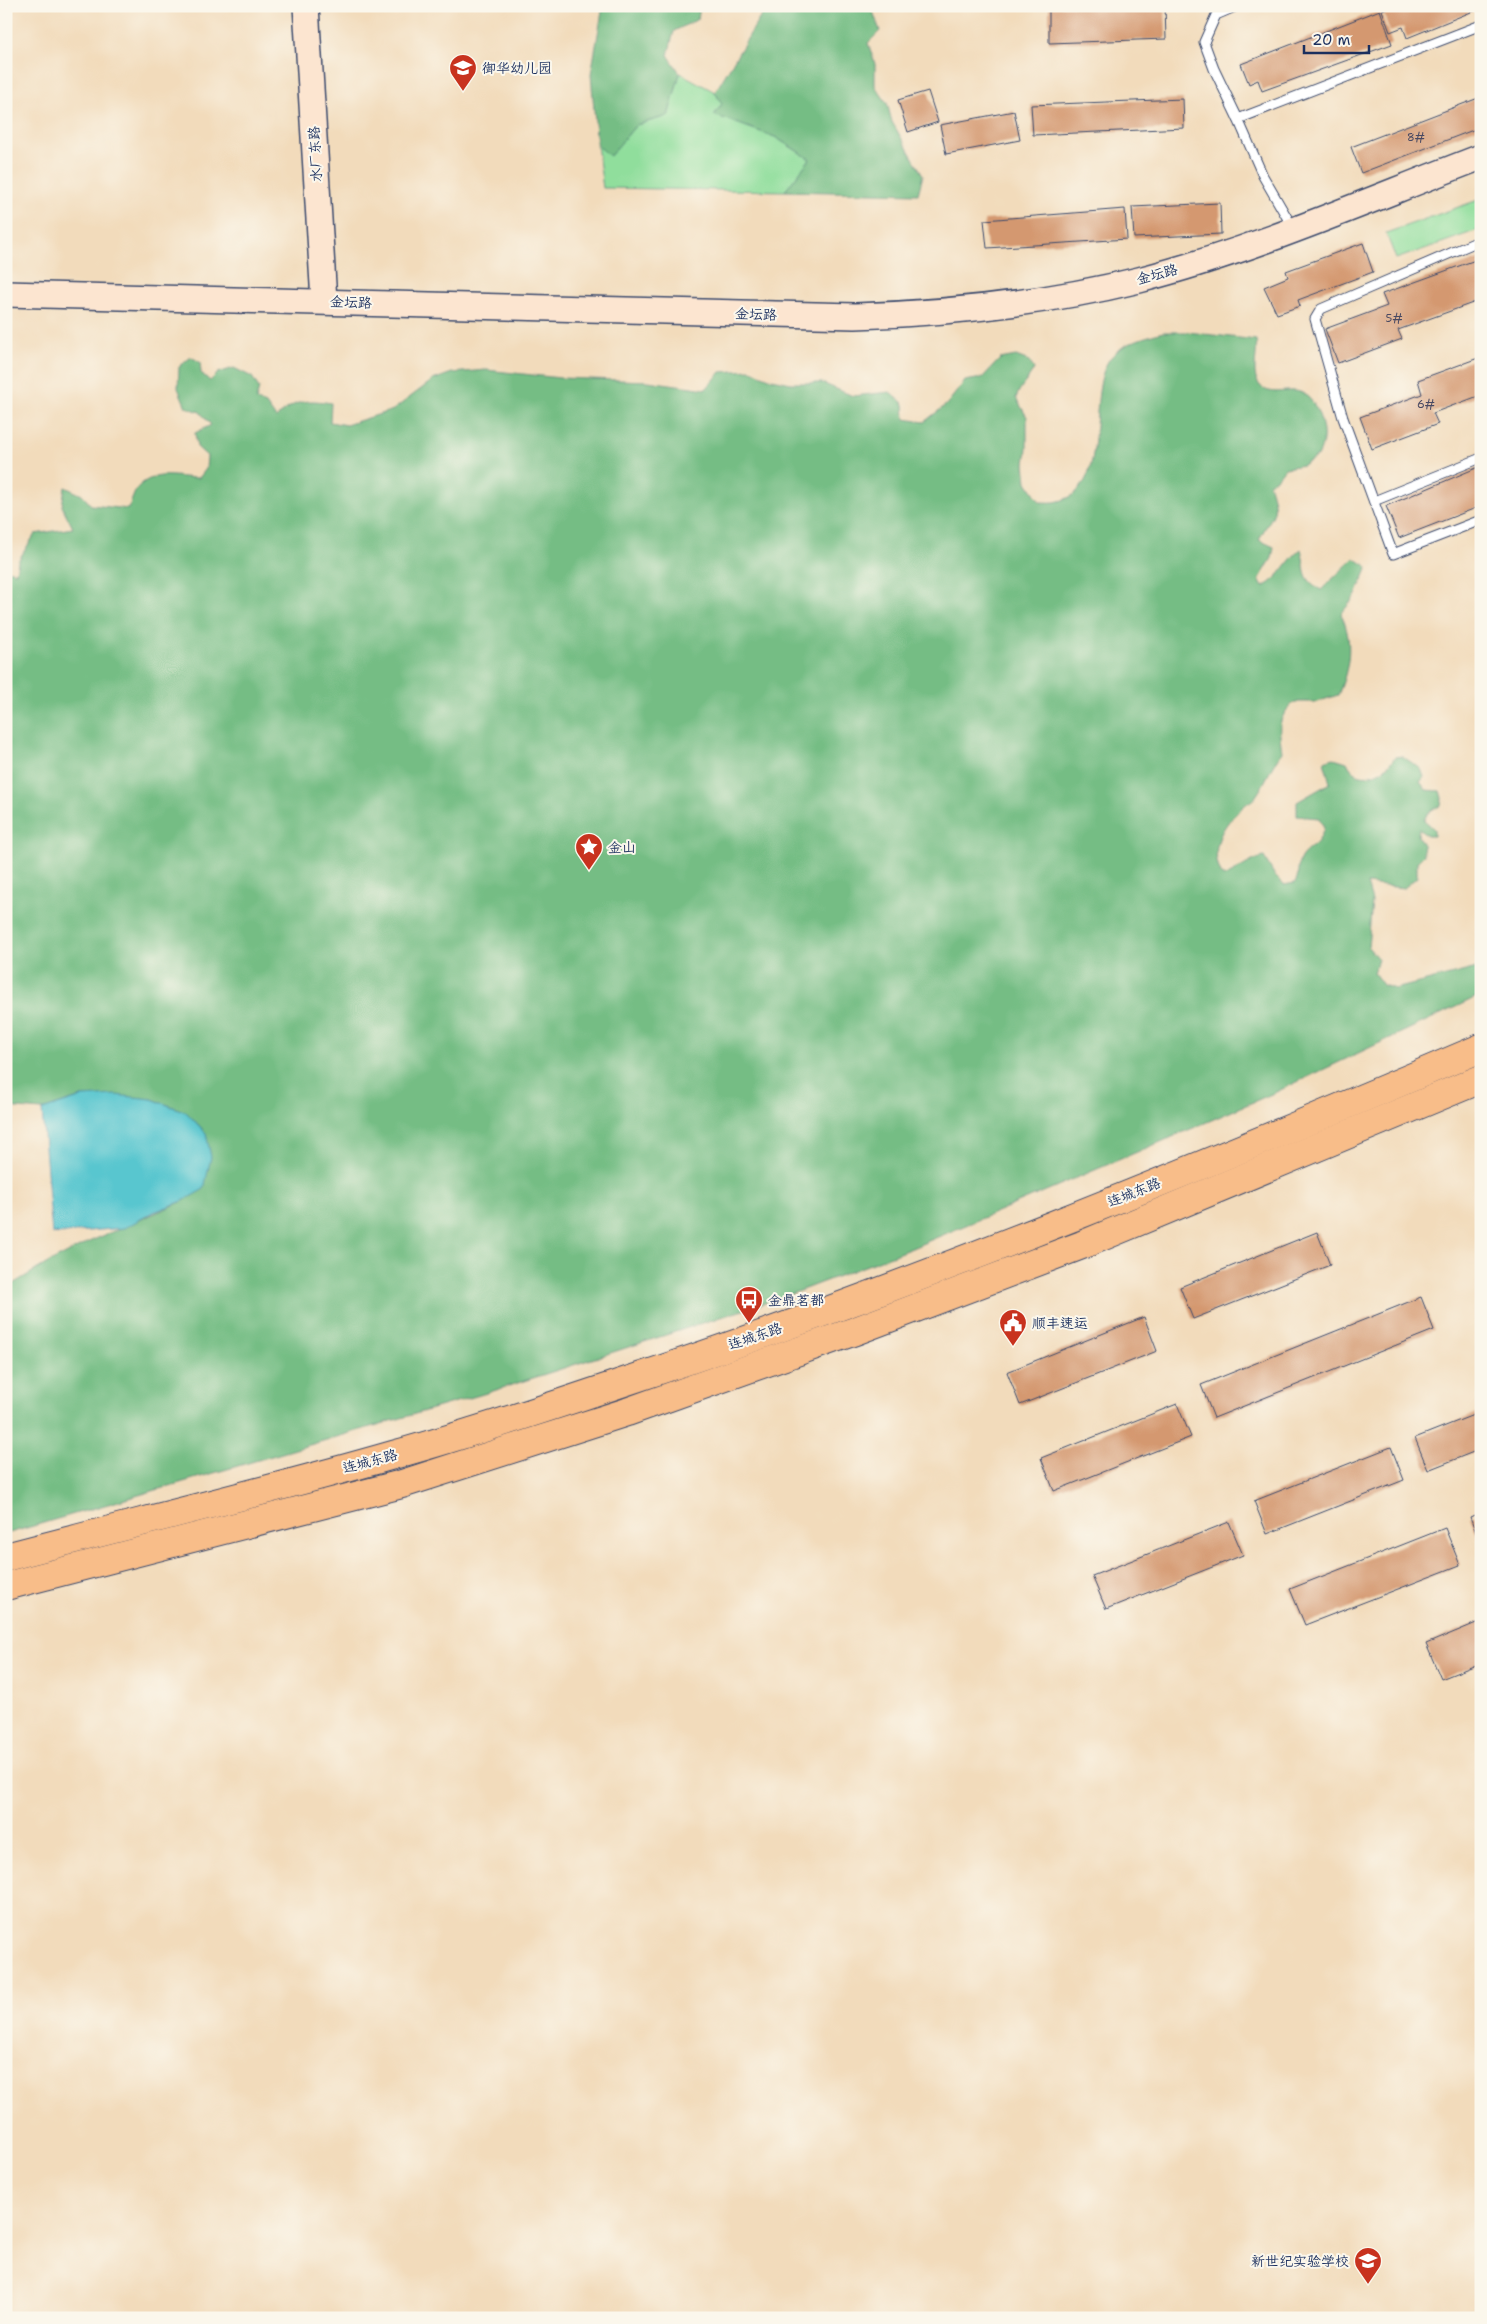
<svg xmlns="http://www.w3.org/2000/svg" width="1487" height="2324" viewBox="0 0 1487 2324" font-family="'Shantell Sans','LXGW WenKai TC',sans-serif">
  <rect width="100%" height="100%" fill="#fbf7ec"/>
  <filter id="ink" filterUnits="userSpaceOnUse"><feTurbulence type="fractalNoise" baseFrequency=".02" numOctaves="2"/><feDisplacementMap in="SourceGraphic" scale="10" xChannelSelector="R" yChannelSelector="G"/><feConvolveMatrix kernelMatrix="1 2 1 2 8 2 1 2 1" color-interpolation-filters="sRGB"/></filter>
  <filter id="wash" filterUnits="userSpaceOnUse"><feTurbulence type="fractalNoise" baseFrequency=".0096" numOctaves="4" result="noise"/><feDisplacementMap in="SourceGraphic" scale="20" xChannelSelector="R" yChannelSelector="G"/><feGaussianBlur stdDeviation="1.12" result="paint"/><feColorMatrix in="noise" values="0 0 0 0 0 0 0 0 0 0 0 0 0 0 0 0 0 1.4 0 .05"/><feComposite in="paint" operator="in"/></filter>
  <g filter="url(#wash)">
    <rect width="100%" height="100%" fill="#f2dbbb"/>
    <g fill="#90de9c" stroke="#56867d">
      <polygon points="680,73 715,92 722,104 715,115 775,137 810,159 785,191 603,188 597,145 610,155 636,125 668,116"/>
      <polygon points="1481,199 1481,229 1396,259 1386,233"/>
    </g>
    <g fill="#74bd84" stroke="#487671">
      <polygon points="603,6 700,6 698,19 674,31 668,55 680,73 668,116 636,125 610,156 597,145 591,74"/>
      <polygon points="767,6 788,11 790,6 871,6 880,31 868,43 875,64 875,86 887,103 892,122 923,175 918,194 785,191 810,159 775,137 714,115 722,104 715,92"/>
      <path d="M1163 332H1188L1256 340C1258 352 1252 372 1257 381 1265 397 1281 390 1295 391 1314 392 1325 424 1323 440 1323 445 1320 450 1319 455L1303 465 1285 468 1279 476 1269 483C1280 519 1273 510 1259 540L1274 547 1272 558 1259 580 1263 587C1283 576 1285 562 1301 549 1307 570 1300 577 1321 590L1354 558 1368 567 1356 595 1341 614C1354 642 1349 669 1338 695L1317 702H1294C1276 720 1279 728 1282 752 1271 766 1266 782 1256 796 1254 800 1248 802 1244 806 1222 824 1207 850 1223 877 1238 871 1249 860 1264 857L1275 876 1284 885 1295 883C1300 875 1296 864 1302 856 1313 843 1317 849 1324 828L1319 818 1297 816V802L1330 783 1324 761 1334 758 1347 762C1357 786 1385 774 1395 757L1402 756 1421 769 1424 777 1420 782 1426 790 1440 791 1442 798 1441 805 1427 814 1424 820 1434 829V836H1427L1419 829 1418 836 1423 845 1424 855 1417 862V877L1404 888 1367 884 1372 901 1368 947 1378 959 1374 973 1383 985 1395 989 1481 967V995L1276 1092 1170 1138 912 1248 786 1296 490 1392 6 1534V1288L46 1264 91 1241 183 1201 206 1133 186 1112 152 1099 82 1097 42 1110 6 1107V570L16 572 18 561 35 534 73 528 62 506 65 487 82 495 91 505 128 509C131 503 134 492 138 487 156 469 177 478 199 478L206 469 207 456 197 447 195 433 211 425 200 412 186 407 178 388 179 367 191 357 200 362 201 373 210 381 218 373 234 368 252 377 259 388 256 400 266 404 276 418C294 400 307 399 331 403L330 422 346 425 393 410 433 380 452 373 486 370 560 378 648 381 706 389 721 372 750 370 772 379 791 383H822L853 396 890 392 904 404 905 419 924 422 946 405 965 381 982 378 1000 359 1016 356 1029 361 1034 369C1028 381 1020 386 1016 398L1027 417V448L1025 464 1027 482 1040 502C1046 502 1053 503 1059 501 1114 489 1083 388 1112 356 1125 342 1145 337 1163 332Z"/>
    </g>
    <polygon fill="#59c6cf" stroke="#3a7a96" points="115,1095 152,1099 186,1112 206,1133 211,1157 204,1189 183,1201 154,1212 124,1228 52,1234 42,1110 82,1097"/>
    <g id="blocks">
      <g fill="#d4986f">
        <polygon points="1049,6 1165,6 1166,39 1049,43"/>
        <polygon points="1392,6 1481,6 1481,8 1407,38 1403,27 1390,32 1382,10"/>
        <polygon points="1380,10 1392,44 1262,91 1258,80 1249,84 1241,64"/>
        <polygon points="928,91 938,122 908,132 898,100"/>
        <polygon points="1481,97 1481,127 1361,173 1351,147"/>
        <polygon points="1183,99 1184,128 1033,135 1031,105"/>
        <polygon points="1014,111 1020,140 946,154 940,125"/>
        <polygon points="1220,203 1221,234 1134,238 1132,207"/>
        <polygon points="1125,209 1127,239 987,248 984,220"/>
        <polygon points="1363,243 1373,272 1298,300 1300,306 1277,314 1264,287 1288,277 1286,271"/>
        <polygon points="1481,258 1481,300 1398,330 1402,339 1338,363 1325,329 1387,306 1382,294"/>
        <polygon points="1481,357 1481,395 1433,413 1438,424 1372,449 1360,417 1422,394 1418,380"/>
        <polygon points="1481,466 1481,506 1399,538 1386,506"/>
        <polygon points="1317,1232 1330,1265 1193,1319 1180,1287"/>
        <polygon points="1421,1297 1434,1330 1214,1418 1201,1385"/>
        <polygon points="1144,1317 1157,1351 1020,1405 1007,1372"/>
        <polygon points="1177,1404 1191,1437 1054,1491 1041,1458"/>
        <polygon points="1481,1412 1481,1449 1428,1470 1415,1438"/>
        <polygon points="1391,1447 1404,1480 1267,1534 1254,1501"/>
        <polygon points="1481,1512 1481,1545 1470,1517"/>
        <polygon points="1229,1522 1243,1555 1106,1609 1092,1576"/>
        <polygon points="1445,1528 1460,1565 1305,1625 1290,1589"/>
        <polygon points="1481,1621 1481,1663 1441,1679 1426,1644"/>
      </g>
    </g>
  </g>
  <g filter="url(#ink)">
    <use href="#blocks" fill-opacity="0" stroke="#3b496c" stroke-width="1"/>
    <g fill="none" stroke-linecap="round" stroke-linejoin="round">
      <defs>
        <g id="lane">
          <polyline points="1237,6 1216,15 1204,42 1214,69 1238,119 1481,25"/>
          <polyline points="1238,119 1263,176 1293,228"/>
          <polyline points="1481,240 1321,309 1315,319 1343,418 1393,554 1481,520"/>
          <polyline points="1374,501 1481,458"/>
        </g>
        <g id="secondary">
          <polyline points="306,6 324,301"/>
          <path d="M6 294 855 316C951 313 1046 303 1139 280 1256 250 1368 200 1481 157"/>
        </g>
        <g id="primary">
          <path d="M6 1557C135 1523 265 1492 393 1455 469 1434 544 1409 618 1384 911 1287 1197 1169 1481 1048"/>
          <polyline points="6,1586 402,1484 627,1412 855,1331 1082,1245 1481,1079"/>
        </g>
      </defs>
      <use href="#lane" stroke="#3b496c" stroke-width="11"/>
      <use href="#secondary" stroke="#3b496c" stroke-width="28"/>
      <use href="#primary" stroke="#3b496c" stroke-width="30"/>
      <use href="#lane" stroke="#fff" stroke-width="9"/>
      <use href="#secondary" stroke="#fce5d0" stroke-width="25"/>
      <use href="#primary" stroke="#f8bd89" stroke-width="28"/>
    </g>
  </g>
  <defs>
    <symbol id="school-pin" viewBox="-11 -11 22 30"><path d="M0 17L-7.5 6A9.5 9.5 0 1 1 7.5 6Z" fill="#c8321e" stroke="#fbf7ec"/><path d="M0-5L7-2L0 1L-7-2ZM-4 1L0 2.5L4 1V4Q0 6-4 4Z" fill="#fff"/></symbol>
    <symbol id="sight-pin" viewBox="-11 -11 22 30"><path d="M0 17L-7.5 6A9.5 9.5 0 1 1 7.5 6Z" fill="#c8321e" stroke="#fbf7ec"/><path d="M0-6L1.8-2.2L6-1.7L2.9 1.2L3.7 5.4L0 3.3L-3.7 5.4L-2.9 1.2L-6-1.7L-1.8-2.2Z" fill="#fff"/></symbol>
    <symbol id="bus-pin" viewBox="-11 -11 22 30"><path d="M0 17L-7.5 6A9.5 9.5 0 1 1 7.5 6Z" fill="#c8321e" stroke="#fbf7ec"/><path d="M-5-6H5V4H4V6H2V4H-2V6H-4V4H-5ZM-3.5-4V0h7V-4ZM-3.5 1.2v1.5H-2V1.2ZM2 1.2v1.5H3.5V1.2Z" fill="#fff"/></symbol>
    <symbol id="civic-pin" viewBox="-11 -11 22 30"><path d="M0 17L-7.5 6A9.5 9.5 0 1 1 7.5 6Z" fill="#c8321e" stroke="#fbf7ec"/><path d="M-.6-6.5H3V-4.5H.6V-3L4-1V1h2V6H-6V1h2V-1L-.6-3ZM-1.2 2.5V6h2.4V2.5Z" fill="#fff"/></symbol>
  </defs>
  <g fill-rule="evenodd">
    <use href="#school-pin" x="447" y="52" width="32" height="43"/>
    <use href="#sight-pin" x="573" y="831" width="32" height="43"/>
    <use href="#bus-pin" x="733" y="1284" width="32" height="43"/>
    <use href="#civic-pin" x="997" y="1307" width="32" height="43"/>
    <use href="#school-pin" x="1352" y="2245" width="32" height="43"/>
  </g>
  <g text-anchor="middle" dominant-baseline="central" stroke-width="4" stroke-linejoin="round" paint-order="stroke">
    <g font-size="11" fill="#494962">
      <text x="1416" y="137">8#</text>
      <text x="1394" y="318">5#</text>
      <text x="1426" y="404">6#</text>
    </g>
    <g font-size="14" fill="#1b2f5e" stroke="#fbf7ec" text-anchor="start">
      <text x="482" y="68">御华幼儿园</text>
      <text x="608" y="847">金山</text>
      <text x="768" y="1300">金鼎茗都</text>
      <text x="1032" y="1323">顺丰速运</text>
      <text x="1349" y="2261" text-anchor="end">新世纪实验学校</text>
    </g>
    <g font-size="14" fill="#1b2f5e" stroke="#fbf7ec">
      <text transform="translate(315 154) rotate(-93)">水厂东路</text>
      <text transform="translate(1157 274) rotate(-15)">金坛路</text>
      <text transform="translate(351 302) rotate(2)">金坛路</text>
      <text transform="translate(756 314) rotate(2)">金坛路</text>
      <text transform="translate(1134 1192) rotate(-22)">连城东路</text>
      <text transform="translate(755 1336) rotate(-19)">连城东路</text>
      <text transform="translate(370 1461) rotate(-15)">连城东路</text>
    </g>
  </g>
  <rect width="1487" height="2324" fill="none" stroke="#fbf7ec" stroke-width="25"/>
  <path d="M1304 45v8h65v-8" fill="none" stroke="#1b2f5e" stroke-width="2.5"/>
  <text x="1312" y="45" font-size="15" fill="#1b2f5e" stroke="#fbf7ec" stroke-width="4" paint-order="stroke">20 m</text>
</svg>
